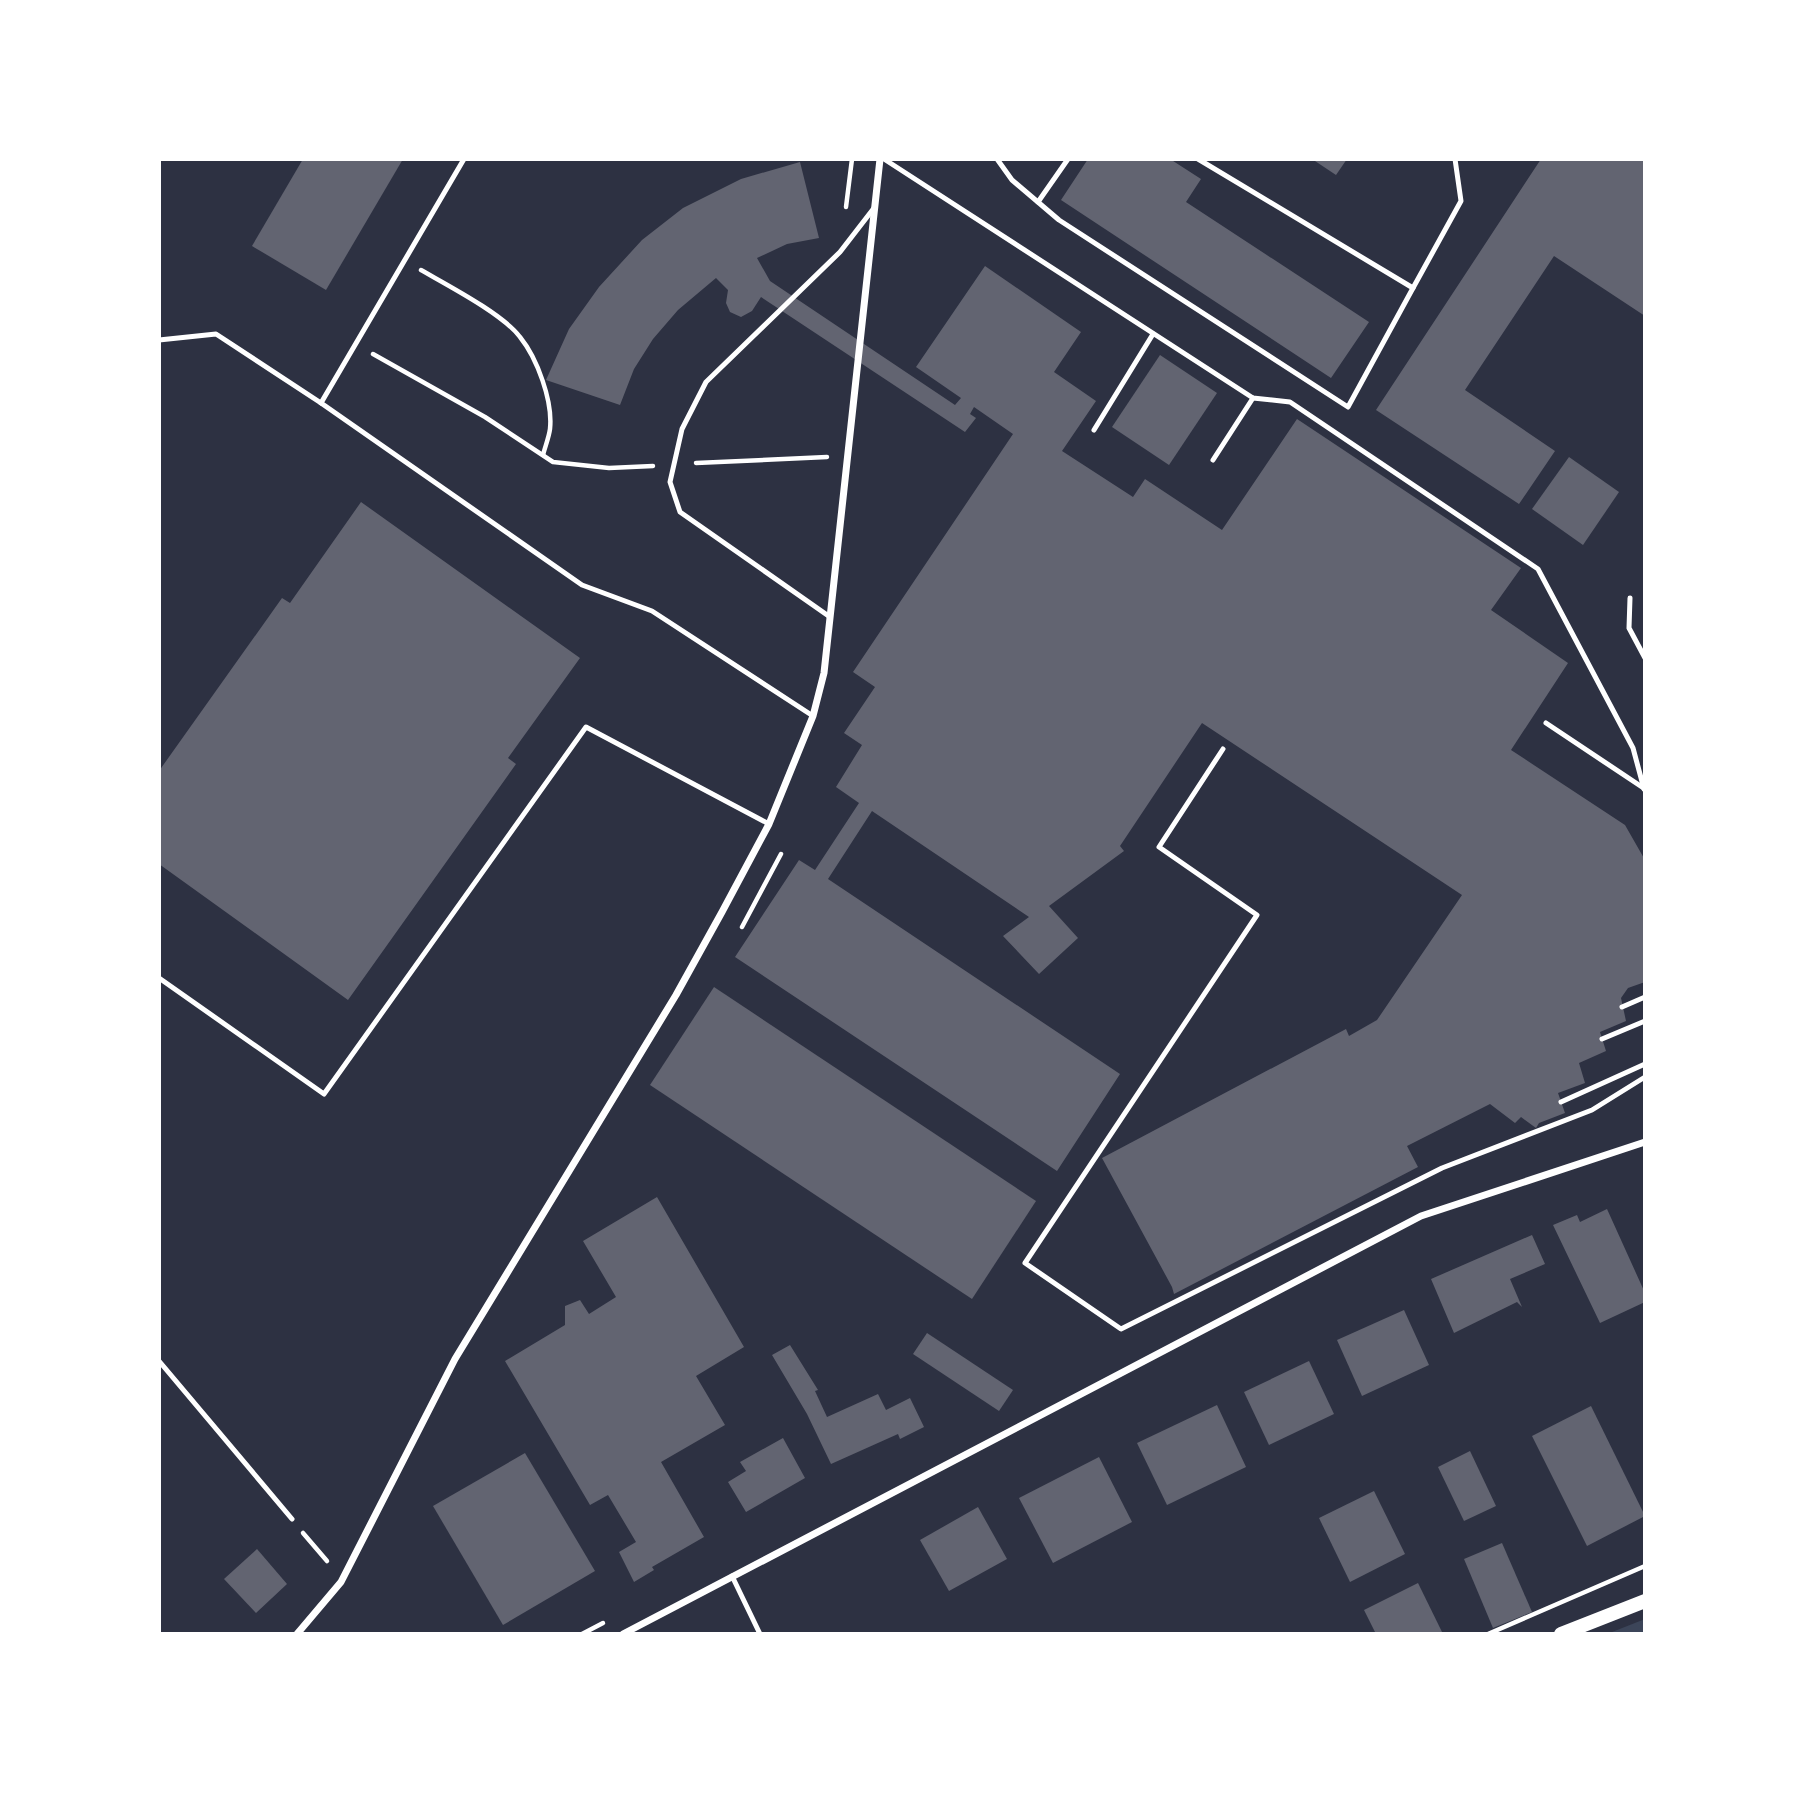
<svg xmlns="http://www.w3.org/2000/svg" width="1804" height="1793" viewBox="0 0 1804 1793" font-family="Barlow,sans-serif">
  <rect width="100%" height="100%" fill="#2d3142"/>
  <polygon fill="#3c4559" points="1645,1619 1645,1634 1607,1634"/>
  <g fill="#626471">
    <polygon points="303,159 403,159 326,290 252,246"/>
    <polygon points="1088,159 1170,159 1201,179 1186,202 1369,322 1331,378 1061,200"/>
    <polygon points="1312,159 1347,159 1336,175"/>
    <polygon points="1541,159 1645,159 1645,316 1554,256 1465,390 1555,451 1519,504 1376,410"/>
    <polygon points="800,162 819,238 787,244 757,258 770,281 955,405 961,398 916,367 985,266 1081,332 1054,372 1096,401 1062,451 1133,497 1145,479 1222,530 1297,419 1521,568 1491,610 1568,663 1511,750 1625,825 1645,860 1645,982 1628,988 1621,998 1626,1021 1600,1032 1606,1051 1579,1063 1585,1083 1558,1093 1565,1113 1539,1123 1536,1128 1521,1117 1515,1123 1490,1104 1407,1146 1418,1167 1174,1294 1172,1287 1102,1158 1346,1029 1349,1036 1377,1020 1462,895 1202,723 1120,846 1124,851 1049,906 1078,938 1039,974 1003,936 1029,917 872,811 828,879 1120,1074 1057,1171 735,957 799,860 815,870 859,803 836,787 862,745 844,733 875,687 853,672 1013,434 974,407 970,414 976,418 965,432 761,297 752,311 741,317 730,312 726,303 728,290 716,278 678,310 653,339 634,369 620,405 546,380 569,329 599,287 642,240 683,208 741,179"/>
    <polygon points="1160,355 1217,393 1169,465 1112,427"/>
    <polygon points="1569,457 1619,492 1583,545 1532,509"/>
    <polygon points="361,502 580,658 508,758 516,764 348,1000 159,864 159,771 282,598 290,603"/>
    <polygon points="714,987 1036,1201 972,1299 650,1085"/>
    <polygon points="657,1197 744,1347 696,1376 725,1425 661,1462 704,1537 652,1567 654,1570 634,1582 619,1552 636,1542 608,1495 590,1505 505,1361 565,1325 565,1306 580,1300 589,1314 616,1297 583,1241"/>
    <polygon points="1607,1209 1645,1293 1645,1302 1600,1323 1553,1225 1577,1215 1580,1222"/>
    <polygon points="1532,1235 1545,1264 1510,1279 1522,1307 1517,1302 1454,1333 1431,1279"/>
    <polygon points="1404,1310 1429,1365 1362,1396 1337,1340"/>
    <polygon points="927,1333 1013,1390 999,1411 913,1354"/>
    <polygon points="790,1345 818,1390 815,1391 827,1417 878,1394 886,1410 910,1398 924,1427 900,1439 898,1434 831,1464 807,1414 772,1355"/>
    <polygon points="1309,1361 1334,1414 1269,1445 1244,1392"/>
    <polygon points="1217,1405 1246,1467 1167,1505 1137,1443"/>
    <polygon points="1591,1406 1645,1516 1587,1546 1532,1436"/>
    <polygon points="783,1438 805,1478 746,1512 728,1482 746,1471 740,1462"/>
    <polygon points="1470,1451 1496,1506 1464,1521 1438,1467"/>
    <polygon points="525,1453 595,1571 503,1625 433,1506"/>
    <polygon points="1099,1457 1132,1522 1053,1563 1019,1498"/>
    <polygon points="1374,1491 1405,1554 1350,1582 1319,1518"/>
    <polygon points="978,1507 1007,1559 949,1591 920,1540"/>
    <polygon points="1502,1543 1532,1612 1493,1628 1464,1559"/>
    <polygon points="257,1549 287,1584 256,1613 224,1579"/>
    <polygon points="1418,1583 1443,1634 1376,1634 1364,1610"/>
  </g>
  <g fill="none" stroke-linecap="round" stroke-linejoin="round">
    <g stroke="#fff" stroke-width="4.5">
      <polyline points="846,207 852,159"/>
      <path d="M421 270C447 285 503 314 520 337 537 358 553 401 550 429 549 437 545 447 543 455"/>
      <polyline points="373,354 485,417 553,462 609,468 653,466"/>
      <polyline points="696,463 827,457"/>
      <polyline points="742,927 781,854"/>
      <polyline points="303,1533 327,1561"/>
      <polyline points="582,1634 603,1623"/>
      <polyline points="1488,1634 1645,1566"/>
    </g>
    <g stroke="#fff" stroke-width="5">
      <polyline points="464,159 321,403 582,585 652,611 813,716"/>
      <polyline points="884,159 1253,398 1290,402 1538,569 1633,748 1644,789"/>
      <polyline points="997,159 1012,180 1059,220 1348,407 1413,288 1198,159"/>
      <polyline points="1038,202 1068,159"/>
      <polyline points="1413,288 1461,201 1455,159"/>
      <polyline points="159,340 216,334 321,403"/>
      <polyline points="1094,430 1153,334"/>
      <polyline points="1213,460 1253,398"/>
      <polyline points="1630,598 1629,628 1645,658"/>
      <polyline points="830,617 680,512 670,482 682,429 706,382 840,252 874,208"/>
      <polyline points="1546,723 1645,789"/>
      <polyline points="1223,749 1159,847 1257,915 1025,1263 1121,1329 1442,1168 1592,1110 1645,1077"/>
      <polyline points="159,978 324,1094 586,727 769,824"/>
      <polyline points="1622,1007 1645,997"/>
      <polyline points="1602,1039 1645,1021"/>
      <polyline points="1561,1102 1645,1064"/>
      <polyline points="159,1361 292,1519"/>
      <polyline points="732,1576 760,1634"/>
    </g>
    <g stroke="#fff" stroke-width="7">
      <polyline points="297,1634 341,1582 455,1359 676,995 722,912 769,824 813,716 824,673 880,159"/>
      <polyline points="623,1634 1421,1216 1645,1142"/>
    </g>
    <polyline stroke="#fff" stroke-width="14" points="1561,1634 1645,1601"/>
  </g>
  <rect width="1804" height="1793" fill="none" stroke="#ffffff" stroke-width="322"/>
</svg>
